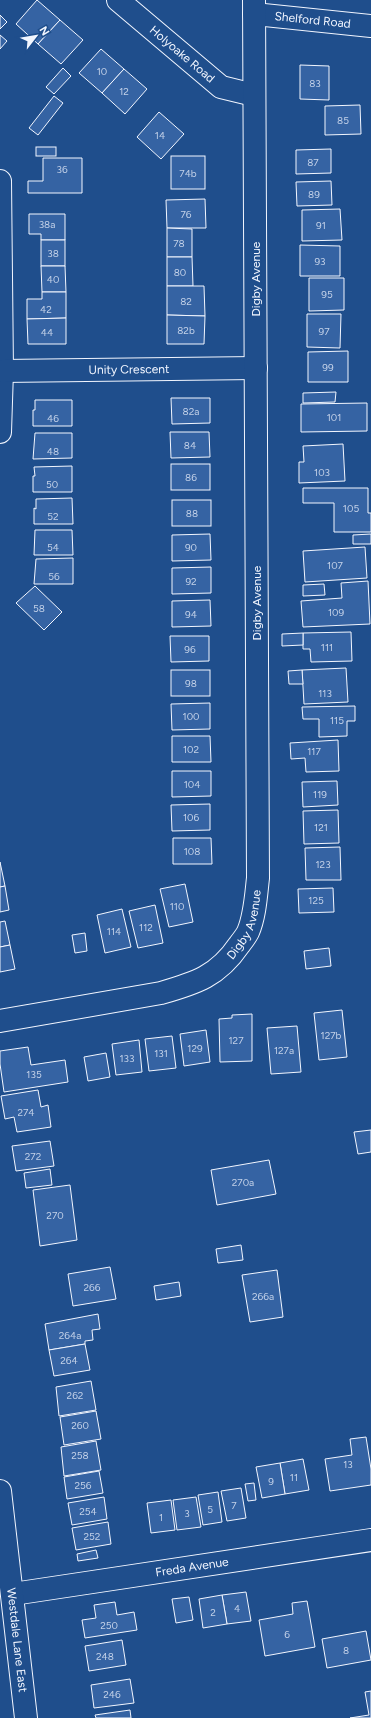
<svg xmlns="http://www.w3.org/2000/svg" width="371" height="1718" viewBox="0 0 371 1718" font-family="Figtree,sans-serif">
  <rect width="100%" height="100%" fill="#1f4e8c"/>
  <g fill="#3563a3" stroke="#f2f6ff">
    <polygon points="37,0 60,20 38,44 16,24"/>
    <polygon points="0,15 7,22 0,29"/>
    <polygon points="60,20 83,40 61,64 38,44"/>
    <polygon points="0,35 7,41 0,49"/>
    <polygon points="101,49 124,69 102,93 79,73"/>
    <polygon points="300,65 329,66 329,100 300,99"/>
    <polygon points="63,68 71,76 54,94 46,87"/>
    <polygon points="124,69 147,89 125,114 102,93"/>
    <polygon points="54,96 63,103 38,135 29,128"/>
    <polygon points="360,105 361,134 325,135 325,106"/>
    <polygon points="159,112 184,134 161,159 137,137"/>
    <rect x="36" y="147" width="20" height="9"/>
    <polygon points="331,149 331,173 296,174 296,150"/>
    <rect x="171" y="156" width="34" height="33"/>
    <polygon points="43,158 82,158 82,193 28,193 28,181 43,181"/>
    <polygon points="331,181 332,205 297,206 296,182"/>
    <polygon points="205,199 206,228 167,228 166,200"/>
    <polygon points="340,209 342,240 302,241 302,210"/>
    <polygon points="29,214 65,214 65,240 41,240 41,234 29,234"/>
    <polygon points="167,228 192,229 192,257 167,257"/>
    <rect x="41" y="240" width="24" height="26"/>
    <polygon points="300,245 340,246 340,276 300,276"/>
    <polygon points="167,257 192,257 193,286 167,286"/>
    <polygon points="41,266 65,266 66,292 42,292"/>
    <polygon points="309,278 344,278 344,310 309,311"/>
    <polygon points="167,286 204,286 205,316 167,315"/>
    <polygon points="42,292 66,292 66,318 27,319 27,299 42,299"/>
    <polygon points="307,314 341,314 340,348 307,347"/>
    <polygon points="167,315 205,316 204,344 167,344"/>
    <polygon points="66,318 66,344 28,344 27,319"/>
    <polygon points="348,351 348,382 308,382 308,352"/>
    <polygon points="336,392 335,402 303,403 303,393"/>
    <polygon points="171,398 210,398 210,423 172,424"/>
    <polygon points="35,400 72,400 72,426 33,426 33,410 35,410"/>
    <polygon points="367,403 367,431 301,432 301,404"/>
    <polygon points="170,432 209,432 210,457 171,458"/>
    <polygon points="35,433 72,433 72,458 33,459"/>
    <polygon points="343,444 345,481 299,483 299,462 304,462 303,446"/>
    <rect x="171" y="464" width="39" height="26"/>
    <polygon points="72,466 72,492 33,492 33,476 35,476 34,467"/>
    <polygon points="303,488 368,488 368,513 371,513 371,532 334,532 334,503 303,503"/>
    <polygon points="72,498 73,524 34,524 34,508 36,509 36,499"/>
    <rect x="172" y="500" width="39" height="26"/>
    <polygon points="35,530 72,530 73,555 34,555"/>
    <polygon points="210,534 211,560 172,561 172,535"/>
    <polygon points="371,534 371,544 353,544 353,535"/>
    <polygon points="365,547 367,578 305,582 303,551"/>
    <polygon points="73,558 73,584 34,584 36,559"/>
    <polygon points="211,567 211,593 172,594 172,568"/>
    <polygon points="368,581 370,624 303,627 301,601 342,598 341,583"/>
    <polygon points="324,584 325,595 303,596 303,585"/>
    <polygon points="35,586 62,612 44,630 16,603"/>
    <polygon points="210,600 211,626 172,627 172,601"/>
    <polygon points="351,632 352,661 311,662 310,649 303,649 303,633"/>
    <polygon points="303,633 303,645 282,646 282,634"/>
    <polygon points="170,636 209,636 209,661 171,662"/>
    <polygon points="346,668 348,702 304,704 302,670"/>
    <rect x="171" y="670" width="39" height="26"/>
    <polygon points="302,670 303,684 289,684 288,671"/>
    <polygon points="210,703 210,729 172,730 171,704"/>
    <polygon points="355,706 355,721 347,721 347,736 319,737 319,719 303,719 302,707"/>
    <polygon points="172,736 210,736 211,762 172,762"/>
    <polygon points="338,740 339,771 306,772 305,758 291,759 290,743"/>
    <polygon points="172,771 211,771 211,796 172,797"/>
    <polygon points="337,781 338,805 303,807 302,782"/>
    <polygon points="210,804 210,830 172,831 171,805"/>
    <polygon points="338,810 339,843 304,844 303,811"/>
    <polygon points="173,838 211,838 212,864 173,864"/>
    <polygon points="340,847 341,880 306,880 305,848"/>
    <polygon points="0,862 5,886 0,887"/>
    <polygon points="185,884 193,922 169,927 160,889"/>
    <polygon points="5,886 9,910 0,912 0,887"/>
    <polygon points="333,888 334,912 299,913 298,889"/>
    <polygon points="155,905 163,943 138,948 129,911"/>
    <polygon points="122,909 131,947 105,953 97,915"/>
    <polygon points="5,921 10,945 0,947 0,922"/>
    <polygon points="85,933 87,951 75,953 72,935"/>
    <polygon points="10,945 15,969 0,972 0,947"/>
    <polygon points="329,948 331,966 306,969 304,951"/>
    <polygon points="342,1010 347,1057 319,1060 314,1013"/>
    <polygon points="252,1014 252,1061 220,1062 219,1019 232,1018 232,1015"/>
    <polygon points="297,1026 301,1072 271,1074 267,1028"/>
    <polygon points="206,1030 210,1062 184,1066 180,1034"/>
    <polygon points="172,1036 176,1068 149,1071 145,1039"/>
    <polygon points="139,1040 142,1072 116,1075 112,1044"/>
    <polygon points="28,1047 31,1065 65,1060 68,1082 4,1092 0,1064 0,1051"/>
    <polygon points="106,1053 110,1077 88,1081 84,1057"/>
    <polygon points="38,1090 41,1107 48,1105 51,1127 17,1132 14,1117 5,1119 1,1096"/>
    <polygon points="371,1130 371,1152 358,1154 354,1132"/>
    <polygon points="50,1141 54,1166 16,1171 12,1146"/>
    <polygon points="269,1160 276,1194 217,1205 211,1170"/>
    <polygon points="50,1169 52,1185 26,1188 24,1173"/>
    <polygon points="70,1185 77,1240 40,1246 33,1190"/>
    <polygon points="241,1245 243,1260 218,1263 216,1249"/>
    <polygon points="110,1267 116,1299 73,1306 68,1274"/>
    <polygon points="277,1270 283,1317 250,1322 242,1275"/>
    <polygon points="179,1282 181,1296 156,1300 154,1286"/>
    <polygon points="98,1314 100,1329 92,1330 93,1340 85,1341 85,1344 49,1350 45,1324"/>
    <polygon points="85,1344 90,1370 54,1376 49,1350"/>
    <polygon points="91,1381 96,1410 59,1416 56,1387"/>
    <polygon points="96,1411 101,1439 64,1445 60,1417"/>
    <polygon points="366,1437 371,1469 371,1485 330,1491 325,1459 352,1455 350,1439"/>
    <polygon points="96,1441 101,1470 64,1476 61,1447"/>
    <polygon points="303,1459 309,1490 285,1494 280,1463"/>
    <polygon points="280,1463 285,1494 262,1498 256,1467"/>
    <polygon points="99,1471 103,1493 67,1499 64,1477"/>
    <polygon points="254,1483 256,1500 248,1501 245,1484"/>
    <polygon points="241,1488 246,1518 227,1521 221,1491"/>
    <polygon points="218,1492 222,1522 203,1525 198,1495"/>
    <polygon points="104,1497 107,1519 72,1525 68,1503"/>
    <polygon points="196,1497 201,1527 177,1530 173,1500"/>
    <polygon points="171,1500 175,1530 151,1533 147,1503"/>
    <polygon points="108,1522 111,1544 76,1550 72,1528"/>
    <polygon points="96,1550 98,1558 78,1561 77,1554"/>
    <polygon points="246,1592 251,1621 227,1624 222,1595"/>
    <polygon points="222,1595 227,1624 203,1628 199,1599"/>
    <polygon points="189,1597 193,1620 176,1623 172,1599"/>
    <polygon points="307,1601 315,1647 265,1656 259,1620 293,1614 292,1603"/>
    <polygon points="115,1602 117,1615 134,1612 137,1630 85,1638 82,1620 96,1618 94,1605"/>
    <polygon points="366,1631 371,1660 327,1668 322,1639"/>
    <polygon points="122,1640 126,1665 89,1671 85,1646"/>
    <polygon points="130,1679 134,1703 94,1708 91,1685"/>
    <polygon points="371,1691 371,1718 350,1718 369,1715 365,1692"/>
    <polygon points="130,1710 131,1718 96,1718 95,1715"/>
  </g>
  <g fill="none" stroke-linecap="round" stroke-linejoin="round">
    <defs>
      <g id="minor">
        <path id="s1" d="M118 0 221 87 254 95"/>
        <path id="s2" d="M254 14 371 26"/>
        <polyline points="0,181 2,371 0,432"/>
        <path id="s3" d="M2 371 256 368"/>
        <path id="s4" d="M0 1021 161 993C196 983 218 976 239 945 242 941 246 936 248 932 255 916 256 895 258 878L254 0"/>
        <path id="s5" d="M13 1594 371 1540"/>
      </g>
      <g id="tertiary">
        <path id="s6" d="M0 1491 26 1718"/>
      </g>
    </defs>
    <use href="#minor" stroke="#f2f6ff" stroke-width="24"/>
    <use href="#tertiary" stroke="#f2f6ff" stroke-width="24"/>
    <use href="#minor" stroke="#1f4e8c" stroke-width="22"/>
    <use href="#tertiary" stroke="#1f4e8c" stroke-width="22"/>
  </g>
  <g text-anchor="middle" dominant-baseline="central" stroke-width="3" stroke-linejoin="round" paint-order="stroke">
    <g font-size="10" fill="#c3d1e8">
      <text x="102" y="71">10</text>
      <text x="315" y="83">83</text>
      <text x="124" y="91">12</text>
      <text x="343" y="120">85</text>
      <text x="160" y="135">14</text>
      <text x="313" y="162">87</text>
      <text x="62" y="169">36</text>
      <text x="188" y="173">74b</text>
      <text x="314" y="194">89</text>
      <text x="186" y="214">76</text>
      <text x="47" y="224">38a</text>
      <text x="321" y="225">91</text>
      <text x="179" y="243">78</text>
      <text x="53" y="253">38</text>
      <text x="320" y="261">93</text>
      <text x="180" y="272">80</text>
      <text x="53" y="279">40</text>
      <text x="327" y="294">95</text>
      <text x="186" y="301">82</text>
      <text x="46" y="309">42</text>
      <text x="186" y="330">82b</text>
      <text x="324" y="331">97</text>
      <text x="47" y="332">44</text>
      <text x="328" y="367">99</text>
      <text x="191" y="411">82a</text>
      <text x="334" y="417">101</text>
      <text x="53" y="418">46</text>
      <text x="190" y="445">84</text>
      <text x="53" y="451">48</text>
      <text x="322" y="472">103</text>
      <text x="191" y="477">86</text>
      <text x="52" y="484">50</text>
      <text x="351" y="508">105</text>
      <text x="192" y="513">88</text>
      <text x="53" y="516">52</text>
      <text x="53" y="547">54</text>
      <text x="191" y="547">90</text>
      <text x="335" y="565">107</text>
      <text x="54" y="576">56</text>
      <text x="191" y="581">92</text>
      <text x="39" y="608">58</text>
      <text x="336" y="612">109</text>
      <text x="191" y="614">94</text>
      <text x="327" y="647">111</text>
      <text x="190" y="649">96</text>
      <text x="191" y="683">98</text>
      <text x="325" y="693">113</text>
      <text x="191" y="716">100</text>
      <text x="337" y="720">115</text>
      <text x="191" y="749">102</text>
      <text x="314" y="751">117</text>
      <text x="192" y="784">104</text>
      <text x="320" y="794">119</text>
      <text x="191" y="817">106</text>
      <text x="321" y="827">121</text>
      <text x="192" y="851">108</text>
      <text x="323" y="864">123</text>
      <text x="316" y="900">125</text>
      <text x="177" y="906">110</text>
      <text x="146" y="927">112</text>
      <text x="114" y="931">114</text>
      <text x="331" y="1035">127b</text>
      <text x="236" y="1040">127</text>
      <text x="195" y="1048">129</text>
      <text x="284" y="1050">127a</text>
      <text x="161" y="1053">131</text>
      <text x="127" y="1058">133</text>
      <text x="34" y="1074">135</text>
      <text x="26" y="1112">274</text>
      <text x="33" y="1156">272</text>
      <text x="243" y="1182">270a</text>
      <text x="55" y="1215">270</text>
      <text x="92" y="1287">266</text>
      <text x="263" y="1296">266a</text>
      <text x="70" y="1335">264a</text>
      <text x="69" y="1360">264</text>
      <text x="75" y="1395">262</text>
      <text x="80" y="1425">260</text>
      <text x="80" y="1455">258</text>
      <text x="348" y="1464">13</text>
      <text x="294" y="1477">11</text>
      <text x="271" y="1481">9</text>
      <text x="83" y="1485">256</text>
      <text x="234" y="1505">7</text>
      <text x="210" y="1509">5</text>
      <text x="88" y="1511">254</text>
      <text x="187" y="1513">3</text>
      <text x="161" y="1517">1</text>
      <text x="92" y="1536">252</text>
      <text x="237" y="1608">4</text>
      <text x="213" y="1612">2</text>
      <text x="109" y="1625">250</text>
      <text x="287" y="1634">6</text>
      <text x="346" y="1650">8</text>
      <text x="105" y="1656">248</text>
      <text x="112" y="1694">246</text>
    </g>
    <g font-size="12" fill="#f2f6ff" stroke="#1f4e8c">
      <text stroke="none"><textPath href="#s2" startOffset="59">Shelford Road</textPath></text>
      <text stroke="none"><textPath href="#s1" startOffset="84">Holyoake Road</textPath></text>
      <text transform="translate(256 279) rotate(-90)">Digby Avenue</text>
      <text stroke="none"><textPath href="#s3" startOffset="127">Unity Crescent</textPath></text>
      <text transform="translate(257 603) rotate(-90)">Digby Avenue</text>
      <text stroke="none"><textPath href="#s4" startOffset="279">Digby Avenue</textPath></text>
      <text stroke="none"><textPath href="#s5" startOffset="181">Freda Avenue</textPath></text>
      <text stroke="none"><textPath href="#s6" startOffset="150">Westdale Lane East</textPath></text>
    </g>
  </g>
  <g transform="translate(36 36) rotate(59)" stroke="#1f4e8c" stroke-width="3" paint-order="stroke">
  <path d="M0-3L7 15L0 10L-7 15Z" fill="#f2f6ff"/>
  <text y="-6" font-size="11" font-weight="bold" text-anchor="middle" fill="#f2f6ff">N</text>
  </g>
</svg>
